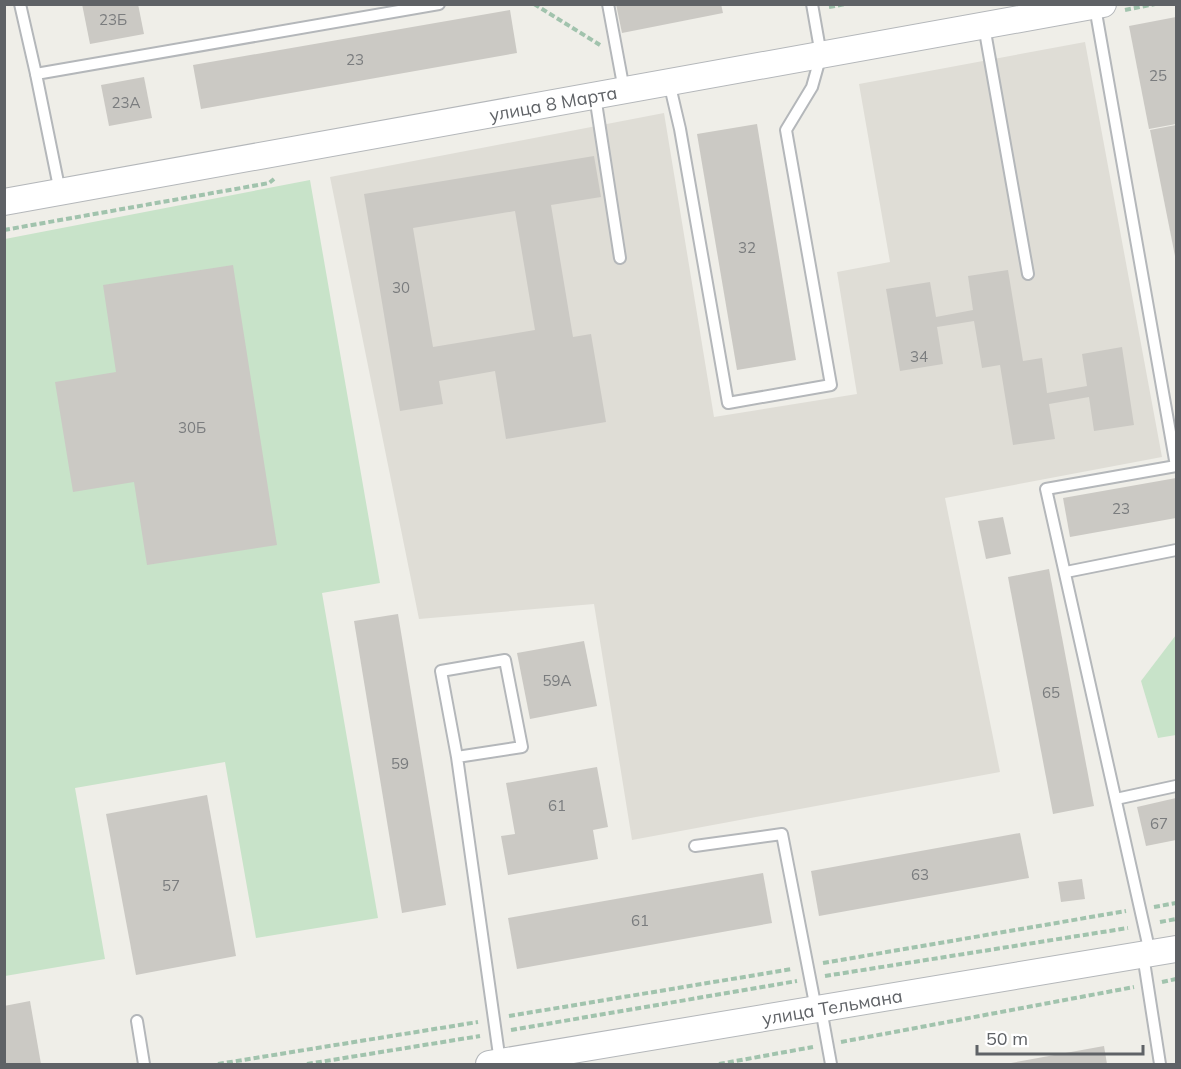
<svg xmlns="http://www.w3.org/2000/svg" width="1181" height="1069" viewBox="0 0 1181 1069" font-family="Mulish,sans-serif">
  <rect width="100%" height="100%" fill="#efeee8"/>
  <polygon fill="#dfddd6" points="1085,42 1162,457 945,498 1000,772 632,840 594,604 419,619 330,177 664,113 714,417 857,394 837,272 890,262 859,84"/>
  <g fill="#c8e3c9">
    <polygon points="310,180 380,583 322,593 378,918 256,938 225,762 75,788 105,959 5,976 5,239"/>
    <polygon points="1176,635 1176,735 1158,738 1141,681"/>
  </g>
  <g fill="#cbc9c4" fill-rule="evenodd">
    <polygon points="82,4 138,4 144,34 90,44"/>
    <polygon points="616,4 721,4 723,13 622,33"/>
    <polygon points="510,10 517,53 201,109 193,65"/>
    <polygon points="1176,17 1176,124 1149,129 1129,26"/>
    <polygon points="144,77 152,118 109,126 101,85"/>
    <polygon points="757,124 796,360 737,370 697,134"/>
    <polygon points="1176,125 1176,256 1175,256 1150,130"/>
    <path d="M594 156 601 197 551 205 573 337 591 334 606 422 506 439 495 371 439 381 443 404 400 411 364 194ZM515 211 535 330 433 347 413 228Z"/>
    <polygon points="233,265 277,545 147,565 134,482 73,492 55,382 116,372 103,285"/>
    <polygon points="1008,270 1023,361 1042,358 1047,393 1087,386 1082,354 1122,347 1134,425 1094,431 1089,397 1049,404 1055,439 1013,445 1000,365 982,368 974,321 937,327 943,364 900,371 886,289 930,282 936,317 973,310 968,276"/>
    <polygon points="1176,478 1176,518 1070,537 1063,498"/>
    <polygon points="1003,517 1011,554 986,559 978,521"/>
    <polygon points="1049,569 1094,806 1053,814 1008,577"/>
    <polygon points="398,614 446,905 402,913 354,621"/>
    <polygon points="584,641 597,706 530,719 517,653"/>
    <polygon points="597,767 608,827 593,830 598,859 508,875 501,836 515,834 506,783"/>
    <polygon points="207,795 236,956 136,975 106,814"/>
    <polygon points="1176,798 1176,840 1146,846 1137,807"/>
    <polygon points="1020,833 1029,878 819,916 811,871"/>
    <polygon points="763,873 772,923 517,969 508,918"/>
    <polygon points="1082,879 1085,899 1061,902 1058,882"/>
    <polygon points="30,1001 41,1064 4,1064 4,1006"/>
    <polygon points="1104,1046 1107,1064 1012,1064 1011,1063"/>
  </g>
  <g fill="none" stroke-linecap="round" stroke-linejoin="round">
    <defs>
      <g id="service">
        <polyline points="20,4 36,74"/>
        <polyline points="608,4 624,90"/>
        <polyline points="1095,7 1176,466 1046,489 1150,953"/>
        <polyline points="984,26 1028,274"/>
        <polyline points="669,82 680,129 728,403 831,385 786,130 812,87 821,55 812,4"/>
        <polyline points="595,96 620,258"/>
        <polyline points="60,192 36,74 439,4"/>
        <polyline points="1066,572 1176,550"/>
        <polyline points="457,757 522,747 505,660 441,671 457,757 500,1062"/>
        <polyline points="1116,799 1176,786"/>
        <polyline points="695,846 782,834 816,1009"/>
        <polyline points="1143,955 1160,1064"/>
        <polyline points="821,1009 831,1064"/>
        <polyline points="137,1021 144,1064"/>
      </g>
      <g id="tertiary">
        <path id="s1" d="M4 202 1103 4"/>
        <path id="s2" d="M489 1064 1176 949"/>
      </g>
    </defs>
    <use href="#service" stroke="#b4b7ba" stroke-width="14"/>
    <use href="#tertiary" stroke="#b4b7ba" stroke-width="28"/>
    <g stroke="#a1c3ad" stroke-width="4" stroke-dasharray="6 3" stroke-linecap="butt">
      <polyline points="534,4 600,45"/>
      <polyline points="829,7 846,4"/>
      <polyline points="1125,10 1155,4"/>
      <polyline points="4,230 258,185 269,183 274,179"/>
      <polyline points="1154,907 1176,903"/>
      <polyline points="1160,922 1176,919"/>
      <polyline points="823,963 1126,911"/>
      <polyline points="825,976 1128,928"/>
      <polyline points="1162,982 1176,979"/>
      <polyline points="509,1016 792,969"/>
      <polyline points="511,1030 797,981"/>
      <polyline points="841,1042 1134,987"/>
      <polyline points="218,1064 478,1022"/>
      <polyline points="307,1064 480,1036"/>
      <polyline points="719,1064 813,1047"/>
    </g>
    <use href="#service" stroke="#fff" stroke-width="10"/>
    <use href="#tertiary" stroke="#fff" stroke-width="26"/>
  </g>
  <g text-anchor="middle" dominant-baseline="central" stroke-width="4.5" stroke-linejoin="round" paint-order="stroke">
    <g font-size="15" fill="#7a7c7e">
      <text x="113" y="19">23Б</text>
      <text x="355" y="59">23</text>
      <text x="1158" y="75">25</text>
      <text x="126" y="102">23А</text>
      <text x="747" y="247">32</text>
      <text x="401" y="287">30</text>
      <text x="919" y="356">34</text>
      <text x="192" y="427">30Б</text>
      <text x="1121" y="508">23</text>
      <text x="557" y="680">59А</text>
      <text x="1051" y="692">65</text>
      <text x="400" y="763">59</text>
      <text x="557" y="805">61</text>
      <text x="1159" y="823">67</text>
      <text x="920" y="874">63</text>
      <text x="171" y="885">57</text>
      <text x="640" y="920">61</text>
    </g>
    <g font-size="18" fill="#5f6266" stroke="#fff">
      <text stroke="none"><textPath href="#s1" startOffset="558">улица 8 Марта</textPath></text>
      <text stroke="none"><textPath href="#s2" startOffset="348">улица Тельмана</textPath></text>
    </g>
  </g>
  <rect width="1181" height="1069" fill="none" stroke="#5f6266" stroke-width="12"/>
  <path d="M977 1045v9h166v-9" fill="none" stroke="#5f6266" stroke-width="3"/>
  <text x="986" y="1045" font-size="18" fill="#5f6266" stroke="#ffffff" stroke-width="4.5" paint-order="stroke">50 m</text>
</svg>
